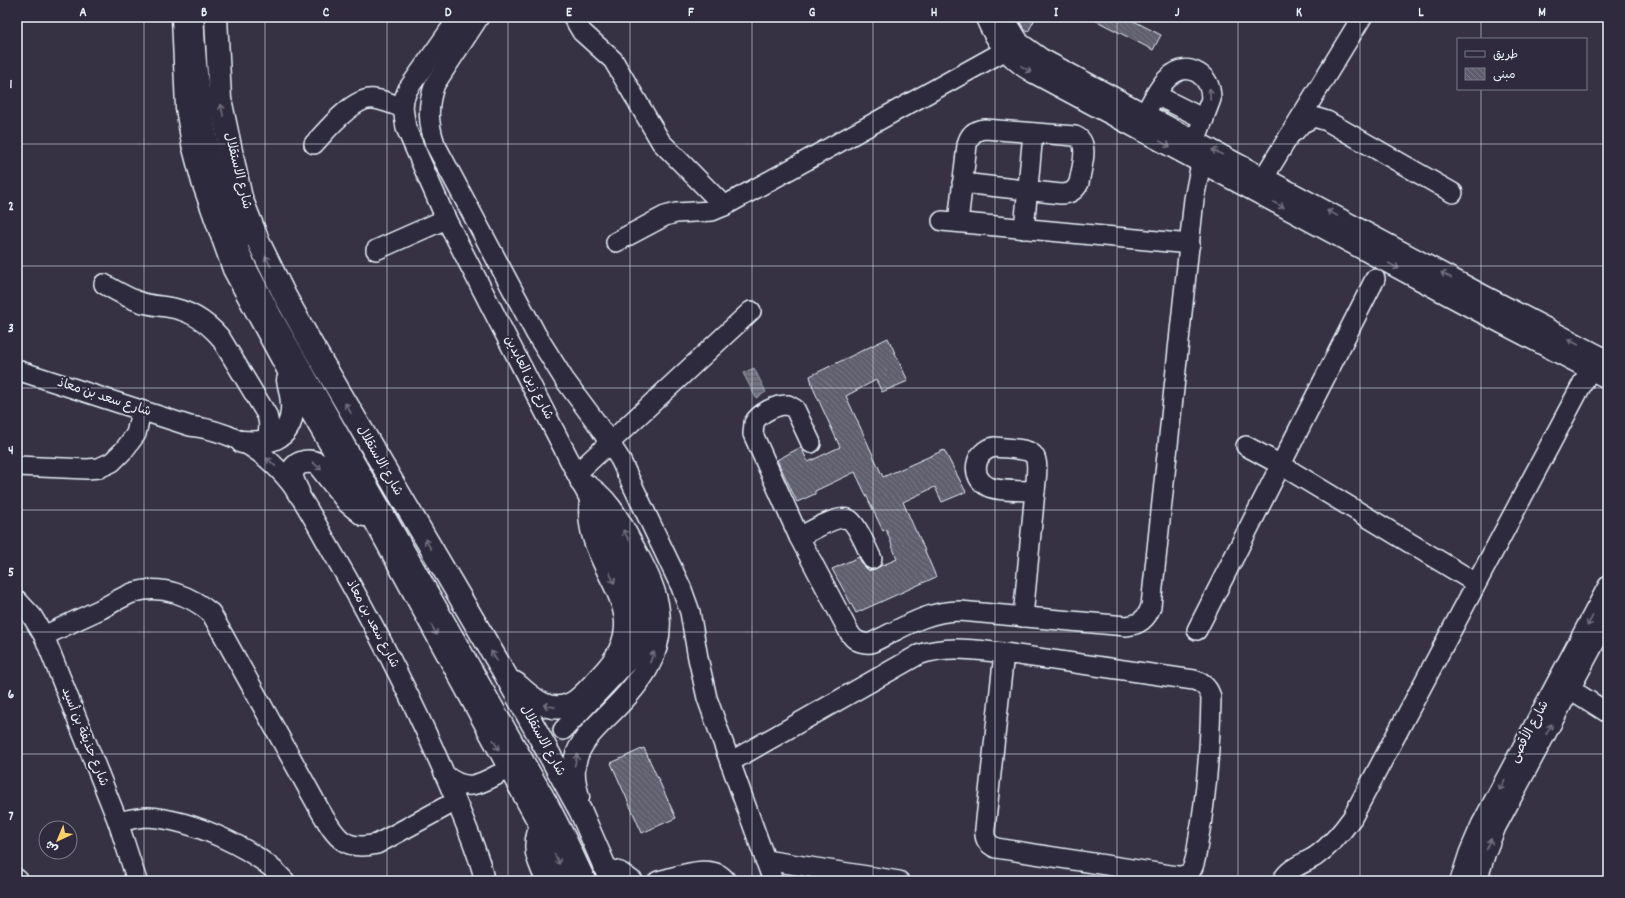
<svg xmlns="http://www.w3.org/2000/svg" width="1625" height="898" viewBox="0 0 1625 898" font-family="Dekko,'Playpen Sans Arabic',sans-serif">
  <defs>
    <pattern id="water-rules" width="6" height="5" patternUnits="userSpaceOnUse"><rect width="6" height="5" fill="#70717f"/><path d="M0 2.5h6" fill="none" stroke="#5b5c64"/></pattern>
    <pattern id="building-back-hatch" width="6" height="6" patternUnits="userSpaceOnUse"><rect width="6" height="6" fill="#605e6e"/><path d="M-1 5l2 2M0 0l6 6M5-1l2 2" fill="none" stroke="#777683"/></pattern>
  </defs>
  <rect width="100%" height="100%" fill="#363244"/>
  <filter id="ink" filterUnits="userSpaceOnUse"><feTurbulence type="fractalNoise" baseFrequency=".025" numOctaves="2"/><feDisplacementMap in="SourceGraphic" scale="8" xChannelSelector="R" yChannelSelector="G"/><feConvolveMatrix kernelMatrix="1 2 1 2 8 2 1 2 1" color-interpolation-filters="sRGB"/></filter>
  <g filter="url(#ink)">
    <polygon fill="url(#water-rules)" stroke="#a0a4af" points="754,368 766,392 756,398 743,373"/>
    <g fill="url(#building-back-hatch)" stroke="#e8f1f8">
      <polygon points="1021,17 1036,17 1028,32 1025,30 1019,21"/>
      <polygon points="1089,17 1126,17 1161,35 1153,50"/>
      <polygon points="888,338 908,381 882,392 876,380 846,396 883,477 944,450 966,492 942,502 935,487 903,502 916,532 917,532 936,577 856,613 832,569 859,557 862,564 869,571 897,559 886,529 883,531 855,472 815,491 815,494 797,502 777,460 801,447 808,462 840,447 813,388 810,376"/>
      <polygon points="644,748 676,818 642,833 611,763"/>
    </g>
    <g fill="none" stroke-linecap="round" stroke-linejoin="round">
      <polyline stroke="#514f5f" stroke-width="19" stroke-dasharray="19 10" stroke-linecap="butt" points="509,769 539,751 563,730"/>
      <defs>
        <g id="minor">
          <path d="M194 17C196 93 208 171 242 239"/>
          <path d="M459 17 408 89 404 99 403 108 406 128 446 219 633 584C645 612 644 634 629 660L563 730"/>
          <path d="M479 17 435 84C427 105 428 123 435 144L536 334 564 379 596 422 620 459 681 587 690 612 698 658 707 698 773 881"/>
          <polyline points="573,17 582,32 613,60 661,142 724,206"/>
          <path d="M985 17C995 42 1010 60 1033 73L1466 305 1608 379"/>
          <polyline points="1004,17 1020,43 1041,58 1474,290 1608,360"/>
          <polyline points="1156,95 1204,119"/>
          <path d="M1139 126C1150 106 1168 56 1198 73 1208 79 1211 88 1211 99L1191 152"/>
          <polyline points="1295,131 1301,124 1314,117 1327,121 1453,193"/>
          <path d="M314 144C326 131 354 96 374 99 384 100 394 105 403 108"/>
          <polyline points="1258,187 1362,17"/>
          <polyline points="942,221 1190,244"/>
          <path d="M958 222 967 145C969 135 975 130 985 129L1075 136C1091 142 1081 169 1079 183 1075 191 1070 194 1061 194L962 183"/>
          <polyline points="230,229 247,268 272,316 549,805 566,838 586,881"/>
          <polyline points="1024,229 1033,133"/>
          <polyline points="616,242 665,216 676,213 712,211 724,206 1015,45"/>
          <polyline points="376,250 446,219"/>
          <path d="M104 284C116 291 129 299 143 303 151 305 159 306 167 307 189 310 205 320 220 337L267 415C270 425 270 433 265 442"/>
          <path d="M17 370 190 426C224 430 255 445 278 469 301 492 315 522 331 550 375 625 414 702 448 782 457 803 466 824 474 846 478 858 483 869 484 881"/>
          <path d="M811 443 795 409 788 405C777 404 759 413 754 423L753 434 799 537 849 632C854 641 861 644 871 643 901 629 925 611 960 611L1126 626C1139 625 1147 619 1151 606L1194 199 1201 163"/>
          <polyline points="1246,446 1281,465 1476,583"/>
          <path d="M995 447C1037 451 1040 447 1035 491 1023 490 1001 492 989 487 969 478 974 450 995 447Z"/>
          <polyline points="17,466 87,469 99,468 112,462 124,450 136,434 141,411"/>
          <polyline points="577,473 751,311"/>
          <path d="M799 537C810 532 839 513 850 520 858 526 867 549 872 559"/>
          <polyline points="17,600 32,616 44,636 118,822 137,881"/>
          <polyline points="1023,617 1035,491"/>
          <polyline points="1197,630 1375,279"/>
          <path d="M44 636C62 627 81 618 99 610 111 604 123 596 135 592 162 584 191 596 211 613L321 812C336 837 344 852 377 844L445 807"/>
          <path d="M1004 653 1194 680C1203 683 1209 688 1211 698 1210 746 1207 795 1198 842 1197 850 1196 861 1192 869 1189 875 1183 876 1177 876L996 848C987 844 984 838 985 829Z"/>
          <polyline points="1570,689 1608,713"/>
          <path d="M730 762 918 655C947 645 975 650 1004 653"/>
          <path d="M445 775C465 791 477 786 497 775"/>
          <path d="M118 822C128 820 138 817 148 817 192 820 256 848 285 881"/>
          <path d="M540 824C530 848 536 859 546 881"/>
          <polyline points="765,860 899,881"/>
          <polyline points="606,868 620,872 633,881"/>
          <polyline points="17,879 19,881"/>
          <path d="M658 881C677 877 713 861 726 881"/>
          <path d="M1282 881C1289 867 1304 864 1316 856 1330 846 1342 832 1352 818L1596 358"/>
          <polyline points="1460,881 1469,853 1481,825 1608,586"/>
          <polyline points="1477,881 1486,852 1496,827 1608,618"/>
        </g>
        <g id="highway">
          <polyline points="183,17 187,108 193,144 203,182 234,269 303,397 376,522 540,824 567,881"/>
          <polyline points="216,17 220,99 241,198 259,243 285,296 312,345 505,674 581,812 611,881"/>
          <path d="M242 442C266 444 291 440 292 410 293 400 290 390 288 380"/>
          <path d="M298 492C296 488 293 482 292 477 291 462 308 459 318 464L348 502 364 515"/>
          <path d="M515 683C531 697 548 715 571 704 583 698 592 685 602 675 666 609 581 569 591 501"/>
          <path d="M578 797C575 785 572 774 575 761 579 744 591 732 604 719 637 686 667 656 657 604 653 585 644 568 635 551 621 525 609 497 582 483"/>
        </g>
      </defs>
      <use href="#minor" stroke="#e8f1f8" stroke-width="22"/>
      <use href="#highway" stroke="#e8f1f8" stroke-width="25"/>
      <use href="#minor" stroke="#2f2a3d" stroke-width="19"/>
      <use href="#highway" stroke="#2f2a3d" stroke-width="22"/>
    </g>
    <defs><path id="oneway-shaft" d="M-6 0H5M1.5-3L5.5 0L1.5 3" fill="none" stroke-width="1.6" stroke-linecap="round" stroke-linejoin="round"/></defs>
    <g stroke="#70707e">
      <use href="#oneway-shaft" transform="translate(1026 69) rotate(32)"/>
      <use href="#oneway-shaft" transform="translate(1210 94) rotate(-93)"/>
      <use href="#oneway-shaft" transform="translate(222 110) rotate(-101)"/>
      <use href="#oneway-shaft" transform="translate(1165 144) rotate(29)"/>
      <use href="#oneway-shaft" transform="translate(1217 152) rotate(-152)"/>
      <use href="#oneway-shaft" transform="translate(1279 205) rotate(28)"/>
      <use href="#oneway-shaft" transform="translate(1332 213) rotate(-152)"/>
      <use href="#oneway-shaft" transform="translate(268 261) rotate(-116)"/>
      <use href="#oneway-shaft" transform="translate(1394 266) rotate(28)"/>
      <use href="#oneway-shaft" transform="translate(1446 275) rotate(-152)"/>
      <use href="#oneway-shaft" transform="translate(1573 342) rotate(-153)"/>
      <use href="#oneway-shaft" transform="translate(348 408) rotate(-120)"/>
      <use href="#oneway-shaft" transform="translate(271 462) rotate(-137)"/>
      <use href="#oneway-shaft" transform="translate(317 466) rotate(40)"/>
      <use href="#oneway-shaft" transform="translate(626 535) rotate(-120)"/>
      <use href="#oneway-shaft" transform="translate(428 544) rotate(-121)"/>
      <use href="#oneway-shaft" transform="translate(612 578) rotate(66)"/>
      <use href="#oneway-shaft" transform="translate(1590 621) rotate(118)"/>
      <use href="#oneway-shaft" transform="translate(434 630) rotate(62)"/>
      <use href="#oneway-shaft" transform="translate(494 656) rotate(-121)"/>
      <use href="#oneway-shaft" transform="translate(652 657) rotate(-70)"/>
      <use href="#oneway-shaft" transform="translate(549 706) rotate(-169)"/>
      <use href="#oneway-shaft" transform="translate(1549 729) rotate(-62)"/>
      <use href="#oneway-shaft" transform="translate(496 745) rotate(62)"/>
      <use href="#oneway-shaft" transform="translate(576 760) rotate(-76)"/>
      <use href="#oneway-shaft" transform="translate(1502 785) rotate(117)"/>
      <use href="#oneway-shaft" transform="translate(1489 844) rotate(-67)"/>
      <use href="#oneway-shaft" transform="translate(557 859) rotate(64)"/>
    </g>
  </g>
  <path fill="none" stroke="#e8f1f8" stroke-width="1" stroke-opacity="0.55" d="M144 17V881M265 17V881M387 17V881M508 17V881M630 17V881M752 17V881M873 17V881M995 17V881M1117 17V881M1238 17V881M1360 17V881M1481 17V39M1481 89V881M17 144H1608M17 266H1608M17 388H1608M17 510H1608M17 632H1608M17 754H1608"/>
  <g text-anchor="middle" dominant-baseline="central" stroke-width="4" stroke-linejoin="round" paint-order="stroke">
    <g font-size="13" fill="#e8f1f8" stroke="#2f2a3d">
      <text transform="translate(237 171) rotate(76)">شارع الاستقلال</text>
      <text transform="translate(528 378) rotate(63)">شارع زين العابدين</text>
      <text transform="translate(104 398) rotate(18)">شارع سعد بن معاذ</text>
      <text transform="translate(379 461) rotate(60)">شارع الاستقلال</text>
      <text transform="translate(372 624) rotate(62)">شارع سعد بن معاذ</text>
      <text transform="translate(1530 732) rotate(-62)">شارع الأقصى</text>
      <text transform="translate(84 737) rotate(68)">شارع حذيفة بن أسيد</text>
      <text transform="translate(542 741) rotate(61)">شارع الاستقلال</text>
    </g>
  </g>
  <rect width="1625" height="898" fill="none" stroke="#2f2a3d" stroke-width="44"/>
  <rect x="1457" y="38" width="130" height="52" fill="#2f2a3d" stroke="#797a88"/>
  <rect x="1465" y="51" width="20" height="6" fill="#2f2a3d" stroke="#797a88"/>
  <text x="1493" y="58" font-size="12" fill="#e8f1f8">طريق</text>
  <rect x="1465" y="68" width="20" height="12" fill="url(#building-back-hatch)" stroke="#797a88"/>
  <text x="1493" y="78" font-size="12" fill="#e8f1f8">مبنى</text>
  <g transform="translate(58 840) rotate(224)"><circle r="19" fill="#2f2a3d" stroke="#797a88"/>
  <path d="M0-3L7 15L0 10L-7 15Z" fill="#ffd166"/>
  <text y="-6" font-size="11" font-weight="bold" text-anchor="middle" fill="#e8f1f8">ش</text>
  </g>
  <rect x="22" y="22" width="1581" height="854" fill="none" stroke="#e8f1f8" stroke-width="1.5"/>
  <g font-size="13" text-anchor="middle" font-weight="bold" fill="#e8f1f8">
    <text x="83" y="16">A</text>
    <text x="204" y="16">B</text>
    <text x="326" y="16">C</text>
    <text x="448" y="16">D</text>
    <text x="569" y="16">E</text>
    <text x="691" y="16">F</text>
    <text x="812" y="16">G</text>
    <text x="934" y="16">H</text>
    <text x="1056" y="16">I</text>
    <text x="1177" y="16">J</text>
    <text x="1299" y="16">K</text>
    <text x="1421" y="16">L</text>
    <text x="1542" y="16">M</text>
    <text x="11" y="88">1</text>
    <text x="11" y="210">2</text>
    <text x="11" y="332">3</text>
    <text x="11" y="454">4</text>
    <text x="11" y="576">5</text>
    <text x="11" y="698">6</text>
    <text x="11" y="820">7</text>
  </g>
</svg>
